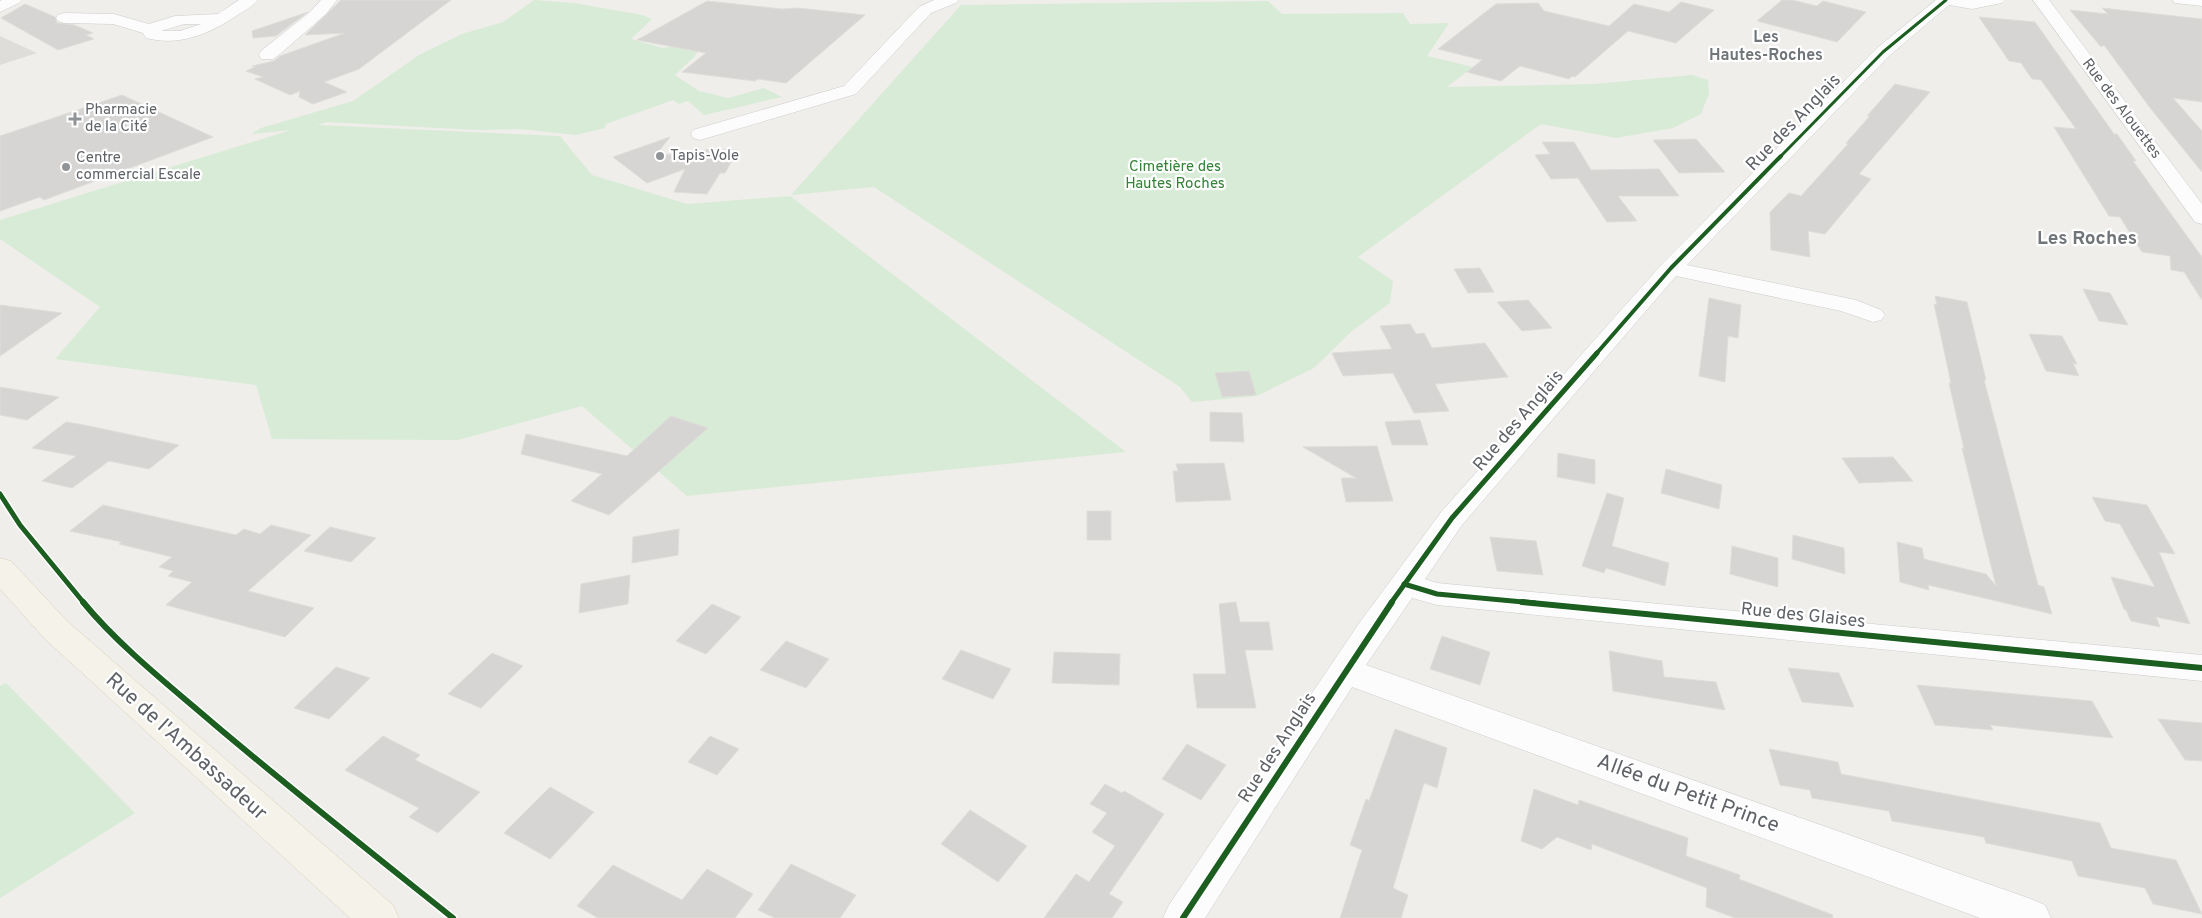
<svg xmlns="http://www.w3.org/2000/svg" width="2202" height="918" viewBox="0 0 2202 918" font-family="Overpass,sans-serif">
  <rect width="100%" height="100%" fill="#efeeea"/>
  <polygon fill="#dfddda" points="0,36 37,53 0,65"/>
  <g fill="#d8ebd6">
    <polygon points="534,0 574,3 642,15 652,19 631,39 662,48 680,46 698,51 694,57 675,75 699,91 728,98 764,88 782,97 704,115 688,101 679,104 673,100 606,124 605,128 576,135 520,129 476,130 328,122 317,125 560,136 592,175 687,204 790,196 1126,452 687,496 582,406 458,440 272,439 256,385 55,359 100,307 0,239 0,220 291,130 251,134 261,128 353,101 419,55 462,34 503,22"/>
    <polygon points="1268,1 1282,14 1403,13 1410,24 1449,23 1427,56 1473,67 1447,87 1594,84 1692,75 1708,80 1709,93 1701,114 1673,128 1616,138 1541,124 1358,257 1393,281 1390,303 1352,331 1314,368 1257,396 1192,402 1180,387 874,187 791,195 961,5"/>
    <polygon points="6,683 135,813 0,898 0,686"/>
  </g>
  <g fill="#d6d5d3" stroke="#deddd9">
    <polygon points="341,0 451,0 359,69 324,82 347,92 313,104 299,97 300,91 290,95 255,79 263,77 246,71 255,67 252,66 274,61 280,56 345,33 305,35"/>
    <polygon points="1782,0 1792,0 1817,6 1823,1 1866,12 1837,42 1757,21"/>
    <polygon points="707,1 782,9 798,8 865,15 786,83 758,79 755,81 682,72 706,53 637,40"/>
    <polygon points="1681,2 1714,10 1676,43 1628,31 1575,77 1572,76 1569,79 1520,66 1501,81 1467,72 1482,60 1438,49 1496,4 1538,3 1544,11 1609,26 1634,4 1669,12"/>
    <polygon points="25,4 55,17 57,23 74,25 93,33 86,35 94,39 58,50 1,18"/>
    <polygon points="2102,8 2202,19 2202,102 2173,98 2202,131 2202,172 2151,109 2104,45 2101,47 2070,10 2108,14"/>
    <polygon points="308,12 276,36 253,38 252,31"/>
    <polygon points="1979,17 2035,22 2114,134 2117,134 2136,161 2133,161 2202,257 2202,300 2184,272 2171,270 2170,256 2142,252 2120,217 2109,216 2054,127 2076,129 2041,80 2032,79 2021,63 2009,61"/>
    <polygon points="1895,84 1930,92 1859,174 1871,179 1825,234 1808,231 1810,257 1771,250 1770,212 1789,193 1801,196 1848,144 1846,143 1870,116 1867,116"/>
    <polygon points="122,95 213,137 44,200 40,197 0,211 0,136"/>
    <polygon points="670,137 655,156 714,149 738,150 725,173 720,173 707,194 674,192 685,169 647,183 613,157"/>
    <polygon points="1696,139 1725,172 1679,173 1653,140"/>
    <polygon points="1542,142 1574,142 1591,170 1659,169 1679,196 1618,196 1637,221 1607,222 1578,178 1551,179 1535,155 1550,154"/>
    <polygon points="1480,268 1494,292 1468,293 1454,269"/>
    <polygon points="2083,289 2110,293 2128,325 2099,321"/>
    <polygon points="1935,296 1967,302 1986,380 1984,380 2038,585 2044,587 2052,614 1928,585 1929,590 1900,582 1897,542 1922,548 1924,559 1986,574 1996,586 1962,448 1964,449 1949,383 1951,383 1934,304 1937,305"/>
    <polygon points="1709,298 1741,305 1738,338 1728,336 1725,382 1699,376"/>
    <polygon points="1528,300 1552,328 1522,331 1497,302"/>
    <polygon points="0,305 62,313 0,356"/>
    <polygon points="1410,324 1416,334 1424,333 1432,348 1485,343 1508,377 1435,384 1449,411 1414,413 1393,373 1343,376 1332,353 1392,349 1380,326"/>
    <polygon points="2029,334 2062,336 2077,364 2073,363 2079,376 2046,371"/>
    <polygon points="1249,371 1256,395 1222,397 1215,373"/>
    <polygon points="0,387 59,397 27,420 0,415"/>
    <polygon points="1210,412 1242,413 1244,442 1210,441"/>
    <polygon points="671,416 708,428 609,515 571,501 602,474 521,454 526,434 627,456"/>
    <polygon points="1420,420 1428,445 1392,445 1385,422"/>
    <polygon points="66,422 84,425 179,445 149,469 109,461 72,488 42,481 76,456 32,448"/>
    <polygon points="1377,446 1393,501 1346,502 1341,478 1356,478 1303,447"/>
    <polygon points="1558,453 1595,460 1595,484 1557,477"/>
    <polygon points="1893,457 1913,481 1859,483 1842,458"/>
    <polygon points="1224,463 1231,500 1176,502 1173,471 1178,471 1176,464"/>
    <polygon points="1666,469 1722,485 1719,509 1661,493"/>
    <polygon points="1607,493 1624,498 1612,546 1669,563 1665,586 1606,568 1604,573 1582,566"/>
    <polygon points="2092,497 2147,505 2175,554 2159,552 2190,624 2156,617 2160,627 2131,621 2126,610 2124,609 2111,577 2155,587 2120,524 2105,521"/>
    <polygon points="103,505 236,535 244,529 260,534 271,525 311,535 248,591 314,608 285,637 166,605 192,582 168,576 173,571 159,567 172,557 119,544 122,542 70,531"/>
    <rect x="1087" y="511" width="24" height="29"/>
    <polygon points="330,527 355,533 376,538 351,562 304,551"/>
    <polygon points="679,529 678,555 632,563 633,537"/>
    <polygon points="1793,535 1844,548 1845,574 1792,559"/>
    <polygon points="1490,537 1536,541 1543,575 1497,571"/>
    <polygon points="1732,546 1778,558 1778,587 1730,574"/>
    <polygon points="630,575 628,604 579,613 581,584"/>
    <polygon points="1236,602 1240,622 1269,622 1273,650 1245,650 1256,708 1197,708 1193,674 1226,674 1219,604"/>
    <polygon points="712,604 741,617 706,654 676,641"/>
    <polygon points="1442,636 1490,652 1480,685 1430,669"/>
    <polygon points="786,641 829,659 806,688 760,670"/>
    <polygon points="961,650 1011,669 993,699 942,679"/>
    <polygon points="1609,651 1662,661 1664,677 1716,682 1725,710 1613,691"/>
    <polygon points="1054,652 1120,654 1119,685 1052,683"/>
    <polygon points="492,653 523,666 481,708 448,694"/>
    <polygon points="336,667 370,678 329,719 294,708"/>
    <polygon points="1788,668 1839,673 1854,707 1802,702"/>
    <polygon points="1917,685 2092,701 2113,738 1990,725 1993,730 1935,725"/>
    <polygon points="2158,719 2202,723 2202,761 2185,760"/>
    <polygon points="1395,729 1447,748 1437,788 1424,783 1393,888 1408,895 1401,918 1340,918 1362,850 1350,845 1366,799 1369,801"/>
    <polygon points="383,736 420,755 415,760 480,792 438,833 409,817 419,808 345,770"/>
    <polygon points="710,736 739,749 717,775 688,762"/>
    <polygon points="1187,744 1226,765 1201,800 1162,779"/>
    <polygon points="1769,749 1838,762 1841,774 2100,823 2111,848 2176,860 2202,914 2153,904 2145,888 2078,876 2072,861 1986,843 1984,837 1892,821 1889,811 1812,798 1810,790 1780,785"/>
    <polygon points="1105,784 1122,793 1124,791 1164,814 1109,894 1123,902 1112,918 1044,918 1076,874 1089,882 1115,846 1092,832 1107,813 1090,804"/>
    <polygon points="550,787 594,812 550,859 504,833"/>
    <polygon points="1534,789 1578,805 1579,800 1688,838 1686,856 1740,875 1739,879 1833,915 1832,918 1735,918 1706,907 1707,888 1592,844 1591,850 1557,837 1542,849 1521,841"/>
    <polygon points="970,810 1027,846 998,882 941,844"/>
    <polygon points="791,864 856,895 840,918 775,918 758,910"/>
    <polygon points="613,865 682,900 707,869 753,894 735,918 598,918 577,906"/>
  </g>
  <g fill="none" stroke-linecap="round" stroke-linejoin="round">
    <defs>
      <g id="minor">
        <polygon points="2,0 22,0 19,3 0,12 0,1"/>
        <path d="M239 0H258C253 6 245 10 239 14 211 33 181 47 146 38L143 33 113 24 64 23 58 21 56 18 58 15 64 13 114 14 149 24 175 16 218 14ZM184 24H201L180 31H161Z"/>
        <polygon points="321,0 337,0 326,14 280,54 273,59 261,59 259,55 261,51 310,12"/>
        <polygon points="934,0 959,0 956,3 931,13 856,94 700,140 693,138 691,134 693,130 844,86 919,7"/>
        <polygon points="1936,0 2005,0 2002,3 1972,9 1949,5 1889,56 1687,265 1856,300 1881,310 1885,315 1881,320 1873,322 1841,311 1676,276 1462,525 1425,579 1437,583 2202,655 2202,681 1437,605 1412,598 1366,665 2031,899 2045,905 2051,918 1980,918 1352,687 1205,918 1163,918 1169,905 1360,622 1442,511 1663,263 1877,48"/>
        <polygon points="2033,0 2049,0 2202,204 2202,224 2195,222"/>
        <polygon points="2172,0 2202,0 2202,6 2175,3"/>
      </g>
      <polygon id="major" points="0,558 11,561 67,621 393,905 399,918 350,918 45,639 0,589"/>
    </defs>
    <use href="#minor" stroke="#cbcccc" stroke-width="1"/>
    <use href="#major" stroke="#d7ceb8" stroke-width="1"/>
    <use href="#minor" fill="#fdfcfc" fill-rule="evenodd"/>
    <use href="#major" fill="#f4f2e9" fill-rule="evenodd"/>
    <defs>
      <polyline id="cycleway-far3" points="1780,157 1883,52 1946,0"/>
      <polyline id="cycleway-far2" points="1596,354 1671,268 1781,156"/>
      <g id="cycleway-far1">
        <polyline points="0,494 20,525 84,603"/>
        <polyline points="1404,584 1437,594 1535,603"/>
        <polyline points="1391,603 1452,518 1597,353"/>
      </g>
      <g id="cycleway">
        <path d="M83 602C118 645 171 687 214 724 292 790 373 854 453 918"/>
        <polyline points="1522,602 2202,668"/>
        <polyline points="1183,918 1392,602"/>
      </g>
    </defs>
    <use href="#cycleway-far3" stroke="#fff" stroke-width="5"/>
    <use href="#cycleway-far2" stroke="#fff" stroke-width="6"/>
    <use href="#cycleway-far1" stroke="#fff" stroke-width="8"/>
    <use href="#cycleway" stroke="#fff" stroke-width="9"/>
    <use href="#cycleway-far3" stroke="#1b5e20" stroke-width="3"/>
    <use href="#cycleway-far2" stroke="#1b5e20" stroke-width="4"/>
    <use href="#cycleway-far1" stroke="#1b5e20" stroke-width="5"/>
    <use href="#cycleway" stroke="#1b5e20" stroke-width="6"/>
  </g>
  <g fill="#919496" stroke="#fff" stroke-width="2">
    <path d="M72.5 111.5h5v5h5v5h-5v5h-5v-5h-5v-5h5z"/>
    <circle cx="660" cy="156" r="5"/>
    <circle cx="66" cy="167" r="5"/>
  </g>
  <g text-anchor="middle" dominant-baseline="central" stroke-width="4.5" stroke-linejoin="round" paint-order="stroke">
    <g font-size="15" fill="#5f6368" stroke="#fff">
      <text transform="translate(2121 109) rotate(53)">Rue des Alouettes</text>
    </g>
    <g font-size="15" fill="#5f6368" stroke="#fff" text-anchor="start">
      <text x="85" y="110">Pharmacie<tspan x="85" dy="17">de la Cité</tspan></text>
      <text x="670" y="156">Tapis-Vole</text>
      <text x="76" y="158">Centre<tspan x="76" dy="17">commercial Escale</tspan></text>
    </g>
    <g font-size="15" fill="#348238" stroke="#fff">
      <text x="1175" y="167">Cimetière des<tspan x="1175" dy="17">Hautes Roches</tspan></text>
    </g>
    <g font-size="16" font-weight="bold" fill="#70757a" stroke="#fff">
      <text x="1766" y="38">Les<tspan x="1766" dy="18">Hautes-Roches</tspan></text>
    </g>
    <g font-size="18" fill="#5f6368" stroke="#fff">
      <text transform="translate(1794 123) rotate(-46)">Rue des Anglais</text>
      <text transform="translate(1519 421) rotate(-49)">Rue des Anglais</text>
      <text transform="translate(1803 616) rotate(6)">Rue des Glaises</text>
      <text transform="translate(1278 748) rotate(-57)">Rue des Anglais</text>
    </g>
    <g font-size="19" font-weight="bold" fill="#70757a" stroke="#fff">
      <text x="2087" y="239">Les Roches</text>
    </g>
    <g font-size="21" fill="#5f6368" stroke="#fff">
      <text transform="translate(186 747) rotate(42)">Rue de l'Ambassadeur</text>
      <text transform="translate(1688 794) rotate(20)">Allée du Petit Prince</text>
    </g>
  </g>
</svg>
